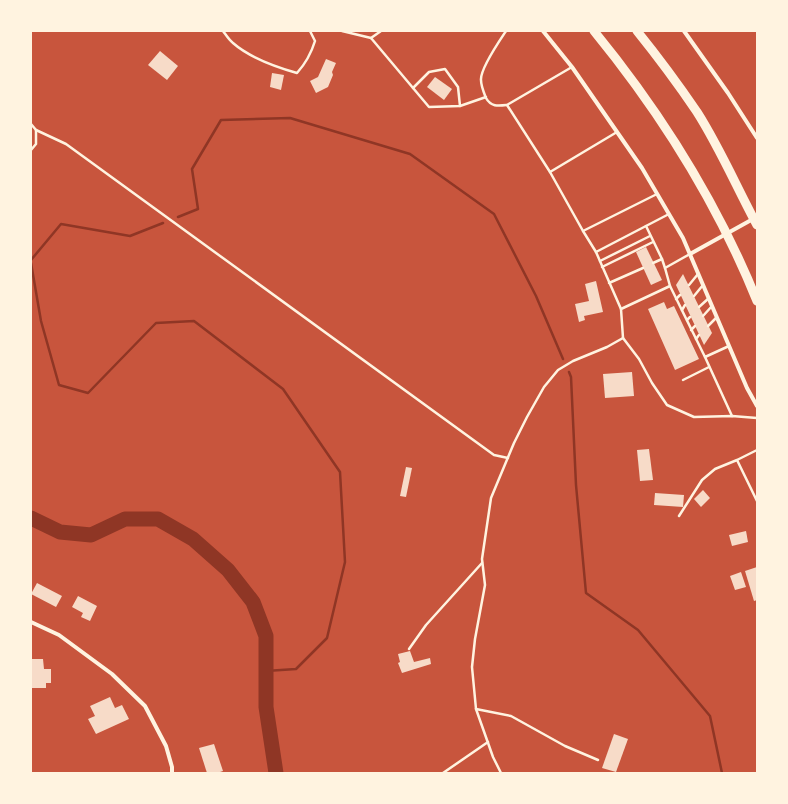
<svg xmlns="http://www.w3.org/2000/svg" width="788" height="804" viewBox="0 0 788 804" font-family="'Alegreya Sans',sans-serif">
  <rect width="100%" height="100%" fill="#c8553d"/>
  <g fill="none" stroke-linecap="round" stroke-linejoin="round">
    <g stroke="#8f3625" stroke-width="2.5">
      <polyline points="178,217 198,209 192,169 221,120 290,118 410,154 494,214 536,296 563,359"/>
      <polyline points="31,260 61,224 130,236 163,223"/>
      <polyline points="31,263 41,321 59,385 88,393 156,323 194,321 283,389 340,472 345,562 327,638 296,669 266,671"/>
      <polyline points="569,372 571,377 576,485 586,593 638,630 710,716 722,773"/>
    </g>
    <polyline stroke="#8f3625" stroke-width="15" points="31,518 60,532 91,535 125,519 158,519 193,539 228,570 253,602 266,636 266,707 276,773"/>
  </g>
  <g fill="#f7dbc8">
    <polygon points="160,51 178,66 167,80 148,65"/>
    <polygon points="326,59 336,63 332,72 333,75 328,87 316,93 310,81 318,77"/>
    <polygon points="272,73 284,75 281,90 270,87"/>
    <polygon points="435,77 452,89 444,100 427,87"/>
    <polygon points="646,247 662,280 651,285 636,252"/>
    <polygon points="683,274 712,333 704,345 676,285"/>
    <polygon points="596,281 603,312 584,316 585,320 579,322 575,304 589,301 585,284"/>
    <polygon points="664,302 667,309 674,306 699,359 675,370 648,309"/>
    <polygon points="632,372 634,396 605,398 603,374"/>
    <polygon points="649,449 653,480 640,481 637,450"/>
    <polygon points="406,467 412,468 406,497 400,496"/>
    <polygon points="703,490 710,498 701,507 694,499"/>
    <polygon points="655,493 684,495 683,507 654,505"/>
    <polygon points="746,531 748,542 732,546 729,535"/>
    <polygon points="757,567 757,600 754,601 745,571"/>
    <polygon points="741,572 746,587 735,590 730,576"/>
    <polygon points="37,583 62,596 56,607 31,594"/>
    <polygon points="78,596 97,606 90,621 81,617 83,613 72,607"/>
    <polygon points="410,651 414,662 430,658 431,664 402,673 398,663 400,662 398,654"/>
    <polygon points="31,659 43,659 44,669 51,669 51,683 46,683 46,688 32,688"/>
    <polygon points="110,697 115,708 122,705 129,719 96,734 88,719 95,716 90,706"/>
    <polygon points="614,734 628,739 616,772 602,768"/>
    <polygon points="214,744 223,771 217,773 207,773 199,748"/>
  </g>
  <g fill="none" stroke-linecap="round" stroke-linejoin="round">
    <g stroke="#fff3e0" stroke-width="2.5">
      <path d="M223 31C226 35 229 40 233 43 250 58 276 67 297 73 306 63 311 54 315 41L310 31"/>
      <polyline points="342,31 371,38 429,107 460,106 486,97"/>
      <path d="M506 31C500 40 480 69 481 80 481 86 484 93 486 98 491 107 498 106 507 105L572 67"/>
      <polyline points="371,38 381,31"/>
      <polyline points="413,88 429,72 445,69 458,87 460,106"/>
      <polyline points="507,105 550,172 617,132"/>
      <polyline points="31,124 36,130 36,144 31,150"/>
      <polyline points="36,130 66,144 494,455 508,458"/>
      <polyline points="550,172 583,231 657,194"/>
      <polyline points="646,226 662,259 665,268"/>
      <polyline points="583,231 596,252 669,214"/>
      <polyline points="596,252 621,309"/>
      <polyline points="690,254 665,268 670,286 705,357 729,346"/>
      <polyline points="600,261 650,236"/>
      <polyline points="653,263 662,259"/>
      <polyline points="602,267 653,242"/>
      <polyline points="609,283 643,268"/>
      <polyline points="689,285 698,274"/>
      <polyline points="694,296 703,285"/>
      <polyline points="676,299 680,295"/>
      <polyline points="699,307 709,298"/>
      <polyline points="682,310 685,305"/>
      <polyline points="703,316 712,306"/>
      <polyline points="687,320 690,317"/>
      <polyline points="708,326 716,318"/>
      <polyline points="691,330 695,326"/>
      <polyline points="623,338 621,309 670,286"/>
      <polyline points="696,339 699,335"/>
      <polyline points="705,357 732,416"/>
      <polyline points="683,380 709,367"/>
      <polyline points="737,460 757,501"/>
      <polyline points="679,516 702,480 715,469 737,460 757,450"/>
      <polyline points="409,649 426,625 482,563"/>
      <polyline points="476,709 493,757 501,773"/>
      <polyline points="598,760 565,746 511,716 476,709 472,667 475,639 485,585 482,559 491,498 514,443 527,417 544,387 558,370 573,361 607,347 623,338 639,359 652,383 667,405 694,417 732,416 757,418"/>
      <polyline points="443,773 488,742"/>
    </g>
    <g stroke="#fff3e0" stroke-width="4">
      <polyline points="543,31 572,67 642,168 683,238 747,388 757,406"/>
      <polyline points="684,31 728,93 757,138"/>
      <polyline points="690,254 753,219"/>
      <polyline points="31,622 59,635 112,674 145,706 166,746 172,767 172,773"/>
    </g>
    <g stroke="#fff3e0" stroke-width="9">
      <path d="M594 31C661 113 717 202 757 301"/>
      <path d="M637 31C658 57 678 84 697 112 720 148 737 188 757 225"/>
    </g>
  </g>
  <rect width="788" height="804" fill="none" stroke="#fff3e0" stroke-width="64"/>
</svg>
